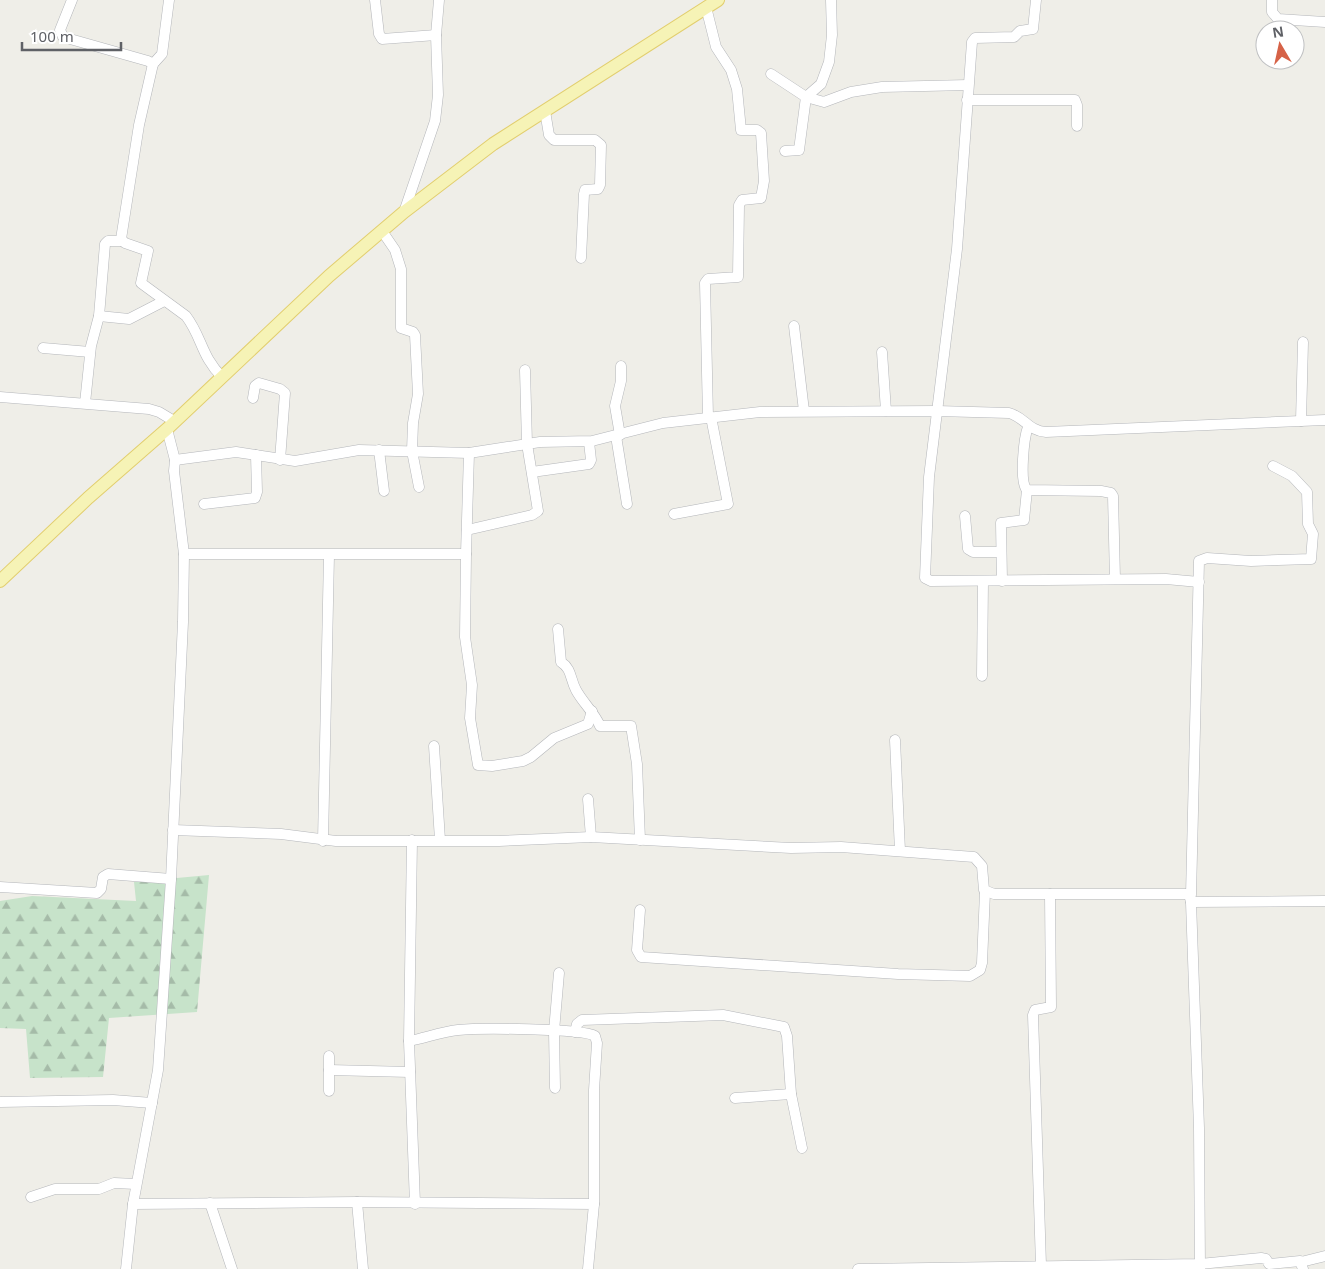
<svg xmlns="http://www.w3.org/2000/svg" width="1325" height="1269" viewBox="0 0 1325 1269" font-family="'Noto Sans',sans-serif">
  <defs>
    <pattern id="forest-firs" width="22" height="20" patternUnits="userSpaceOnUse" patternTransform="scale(1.25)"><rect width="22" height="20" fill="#c7e3ca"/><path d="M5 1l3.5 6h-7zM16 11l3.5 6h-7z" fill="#a5bba8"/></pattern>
  </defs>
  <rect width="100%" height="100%" fill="#efeee8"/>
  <polygon fill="url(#forest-firs)" points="209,875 197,1012 109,1018 103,1077 30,1078 26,1029 0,1028 0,901 32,896 136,901 134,882"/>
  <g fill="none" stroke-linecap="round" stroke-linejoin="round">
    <defs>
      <g id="minor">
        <path d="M72 0 60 30 63 37 148 61 153 64 139 125 121 239 125 243 148 251 141 283 186 316C202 337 201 356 222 377"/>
        <polyline points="375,0 379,34 382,39 436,35 438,95 435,121 404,212"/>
        <polyline points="1036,0 1033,29 1020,31 1014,37 975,38 972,42 957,249 929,477 925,578 931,581 1166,579 1199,582"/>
        <polyline points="1272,0 1272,12 1278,19 1325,22"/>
        <polyline points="706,7 716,47 731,70 737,89 741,130 757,130 761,133 764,181 761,198 742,200 739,205 738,277 708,279 705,283 708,417"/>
        <polyline points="436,35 439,0"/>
        <polyline points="153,64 162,54 169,0"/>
        <polyline points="771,74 806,97 824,102 851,92 882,87 968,85"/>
        <polyline points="967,100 1075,100 1077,105 1077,126"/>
        <polyline points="545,111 549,135 554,140 595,140 601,145 600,185 598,189 585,190 584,194 581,258"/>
        <polyline points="785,151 799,150 806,97 821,84 829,62 832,35 831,0"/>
        <polyline points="382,231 395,250 401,269 401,328 413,332 415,335 418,394 413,423 412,451 419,487"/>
        <polyline points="99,316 129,319 164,301"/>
        <polyline points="794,326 804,411"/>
        <polyline points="43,348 90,352"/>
        <polyline points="882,352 886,411"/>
        <polyline points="0,397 149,409 159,412 174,421"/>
        <polyline points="253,398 255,386 259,383 280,389 285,393 280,460"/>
        <polyline points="85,403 91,346 99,316 105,244 108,241 122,241"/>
        <polyline points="1301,421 1303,342"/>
        <path d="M1028 427C1024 437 1019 482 1027 490L1101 491 1111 493 1113 496 1115 579"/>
        <path d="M167 429 175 460 236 452 295 461 359 450 469 453 540 442 592 441 663 423 760 412 937 411 1009 413C1024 417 1029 431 1046 432L1325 420"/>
        <polyline points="620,435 615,406 621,381 621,366"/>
        <polyline points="616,436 627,504"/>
        <polyline points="379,450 384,491"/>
        <polyline points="532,472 589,464 591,460 589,442"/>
        <polyline points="204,504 255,498 257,492 256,455"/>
        <polyline points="674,514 728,504 711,417"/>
        <polyline points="965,516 968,549 973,552 1001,552"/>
        <polyline points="467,530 532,515 538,511 527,444 525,370"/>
        <polyline points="184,554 466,554 465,637 472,685 470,718 478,765 492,766 523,761 531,757 554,738 588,724 592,711"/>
        <polyline points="466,554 469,453"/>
        <polyline points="1002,581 1001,523 1024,520 1027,490"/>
        <path d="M558 629 561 662C572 669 570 679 576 690 583 703 594 712 600 726H631L637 764 640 840"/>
        <polyline points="982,676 983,581"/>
        <polyline points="895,740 900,851"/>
        <polyline points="434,746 440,840"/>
        <polyline points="588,799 591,837"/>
        <polyline points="173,830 281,834 336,841 499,841 591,837 791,848 841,847 974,857 982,866 984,890 994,894 1189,894 1191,902 1199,1128 1200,1269"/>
        <polyline points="412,840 409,1041 415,1204"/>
        <polyline points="323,841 329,555"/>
        <polyline points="0,887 97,893 101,889 103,877 108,874 171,879"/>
        <polyline points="1191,895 1199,561 1207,558 1251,561 1311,559 1313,534 1308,524 1307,492 1292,476 1273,466"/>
        <polyline points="1191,902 1325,901"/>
        <polyline points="640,910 637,950 641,957 898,974 970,976 980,970 982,963 985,892"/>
        <polyline points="575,1032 577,1024 582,1020 723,1015 784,1027 787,1036 791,1094 802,1148"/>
        <path d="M409 1041C425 1038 441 1032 458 1030 477 1028 582 1028 595 1036L597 1043 594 1090V1204"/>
        <polyline points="329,1056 329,1091"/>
        <polyline points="329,1070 410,1072"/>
        <polyline points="555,1088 554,1031 559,973"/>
        <polyline points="735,1098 791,1094"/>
        <polyline points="0,1102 113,1100 152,1103"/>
        <polyline points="31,1197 55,1189 99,1189 114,1183 136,1184"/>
        <polyline points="357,1202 363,1269"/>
        <polyline points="210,1203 232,1269"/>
        <polyline points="133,1204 357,1202 594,1204 588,1269"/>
        <polyline points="1301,1262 1325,1256"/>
        <polyline points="1041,1265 1033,1015 1035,1010 1051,1007 1050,894"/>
        <polyline points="126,1269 133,1204 158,1070 171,879 183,622 184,554 174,471 175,460"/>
        <polyline points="858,1269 1200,1264 1261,1258 1266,1259 1269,1264 1300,1261 1303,1269"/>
      </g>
      <polyline id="major" points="0,581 88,498 167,429 329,276 404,212 493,144 718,0"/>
    </defs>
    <use href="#minor" stroke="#b4b6ba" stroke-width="11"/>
    <use href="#major" stroke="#e2ce6e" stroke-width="14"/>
    <use href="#minor" stroke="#fff" stroke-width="10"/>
    <use href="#major" stroke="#f6f3b6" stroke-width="12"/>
  </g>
  <g transform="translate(1280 45) rotate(351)"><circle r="24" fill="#ffffff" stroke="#bfc0c2"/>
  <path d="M0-4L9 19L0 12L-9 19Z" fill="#d66247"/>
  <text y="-8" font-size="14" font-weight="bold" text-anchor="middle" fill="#5f6166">N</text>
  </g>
  <path d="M22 42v8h99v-8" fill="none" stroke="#5f6166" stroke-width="2.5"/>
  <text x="30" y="42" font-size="15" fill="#5f6166" stroke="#ffffff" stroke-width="4" paint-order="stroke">100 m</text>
</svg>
